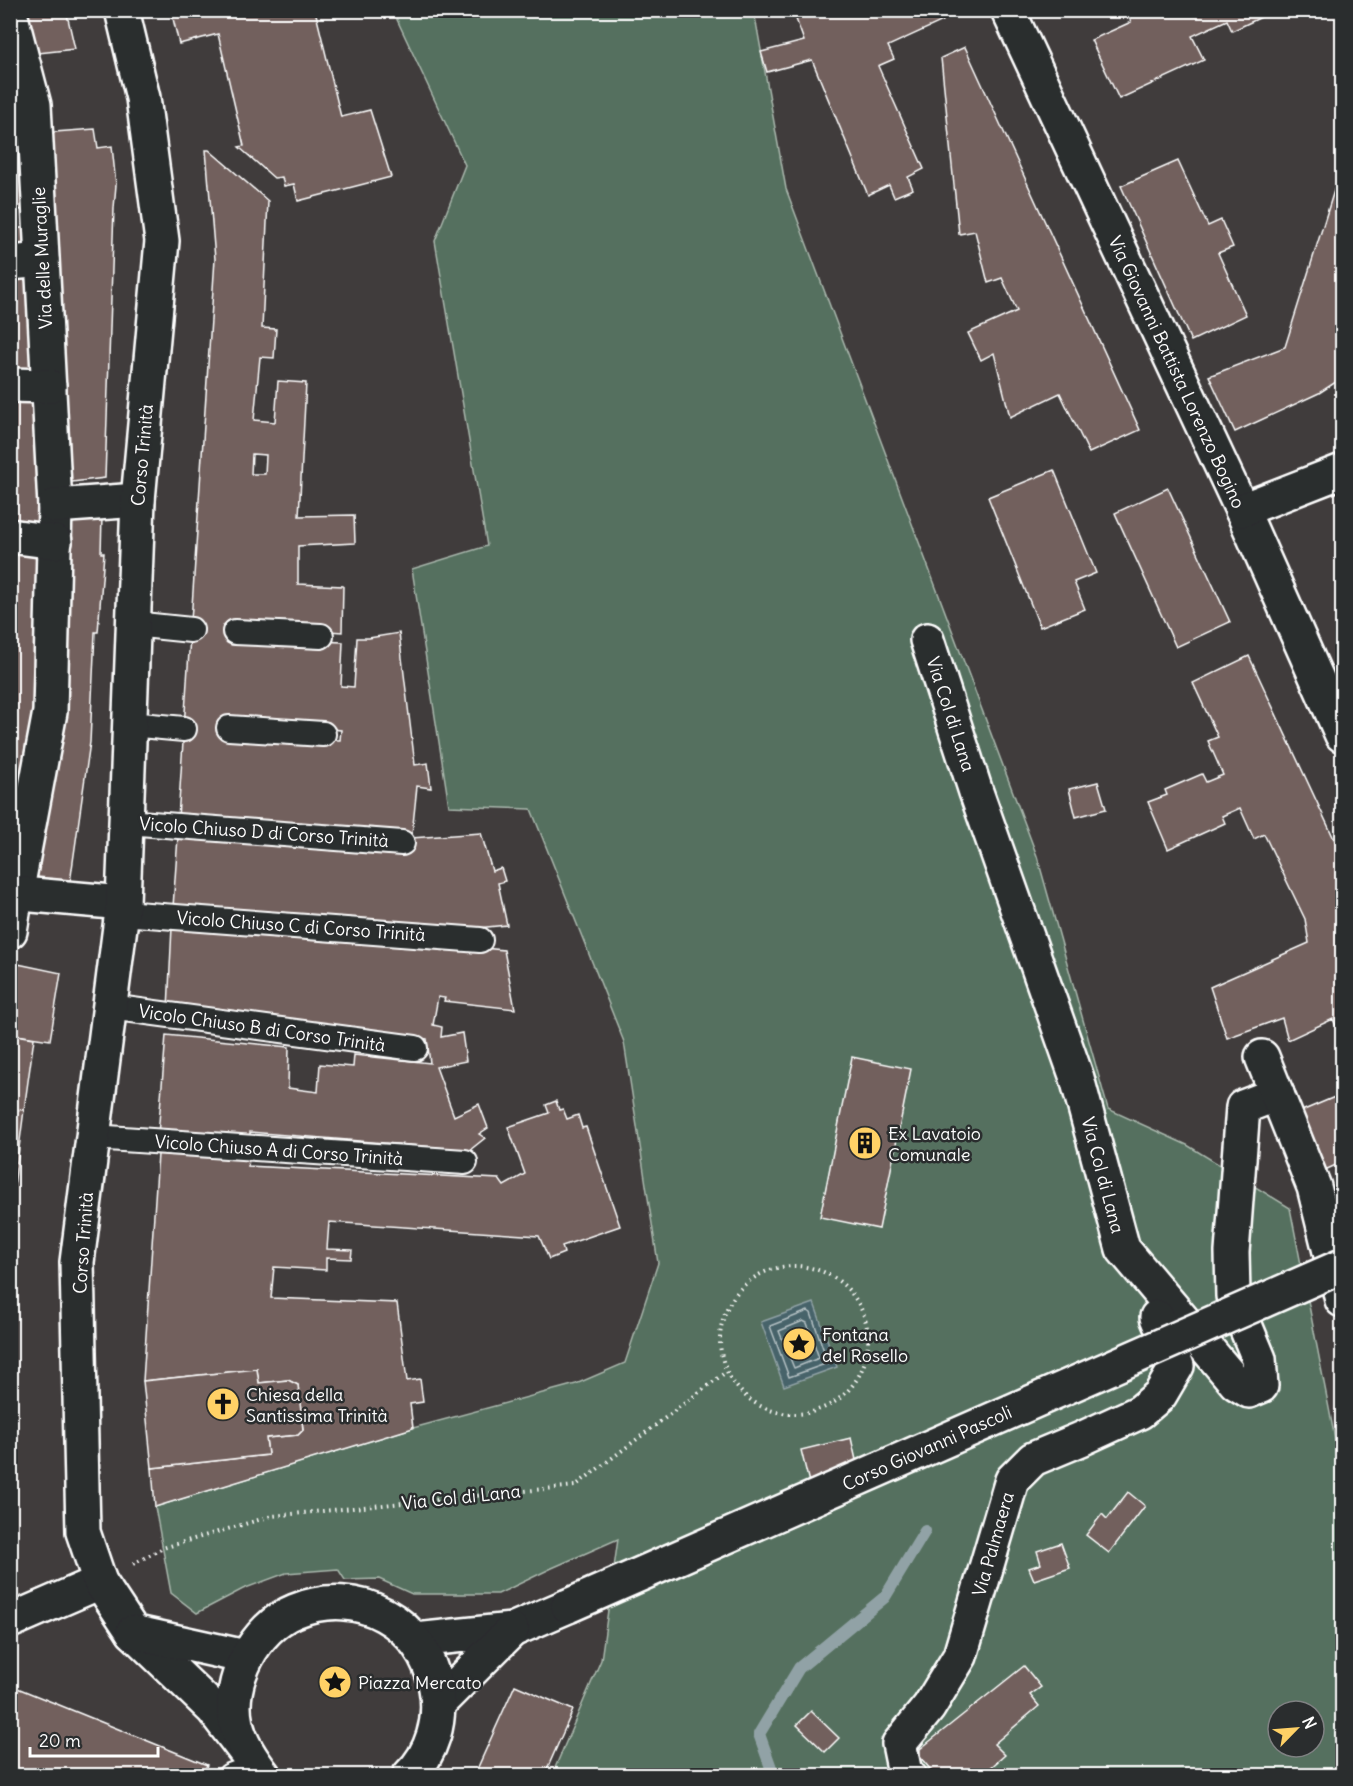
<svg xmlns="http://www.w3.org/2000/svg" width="1353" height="1786" viewBox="0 0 1353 1786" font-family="Delius,sans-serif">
  <rect width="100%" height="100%" fill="#403c3c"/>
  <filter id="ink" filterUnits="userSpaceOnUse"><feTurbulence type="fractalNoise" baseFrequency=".0167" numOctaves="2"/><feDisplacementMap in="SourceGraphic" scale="12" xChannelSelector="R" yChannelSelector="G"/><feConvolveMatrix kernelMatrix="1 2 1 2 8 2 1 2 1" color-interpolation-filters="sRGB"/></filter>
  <g filter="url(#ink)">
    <path fill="#55705e" stroke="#aab8ae" stroke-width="1.5" fill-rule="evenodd" d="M393 11H754L786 189 1037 856 1108 1109 1187 1145 1290 1208 1342 1475V1775H552L601 1660 618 1539 552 1568 498 1594H412L379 1579 345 1580 338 1569 286 1573 243 1589 197 1613 171 1593 155 1507 413 1428 576 1384 625 1363 658 1263 624 1042 531 809 449 806 412 569 487 546 435 241 465 165ZM1278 1711H1314V1747H1278Z"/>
    <polygon fill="#47646b" stroke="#91a2a6" stroke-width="1.5" points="814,1303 837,1367 784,1386 761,1322"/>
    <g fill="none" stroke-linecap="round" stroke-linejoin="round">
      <g stroke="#b5c1c4" stroke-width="1.5">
        <polygon points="808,1311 811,1313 828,1363 789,1377 770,1326"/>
        <polygon points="803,1321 807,1323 819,1358 794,1368 779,1331"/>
        <polygon points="798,1332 801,1334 807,1352 806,1354 800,1356 797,1355 791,1337"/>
      </g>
      <polyline stroke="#91a2a6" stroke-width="12" points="774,1776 759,1734 799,1668 885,1597 925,1531"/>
    </g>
    <g fill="#72605d" stroke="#fff" stroke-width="1.5" fill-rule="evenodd">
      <polygon points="20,10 66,10 75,49 29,54"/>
      <polygon points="171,10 315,10 341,117 370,110 391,177 298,201 294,184 284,186 282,177 274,178 239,147 244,146 218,34 179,44"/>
      <polygon points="817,10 938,10 943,21 888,46 894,59 878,66 924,169 908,177 913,189 894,197 889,185 868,195 812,60 767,72 761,52 804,41 796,19"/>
      <polygon points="1126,10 1276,10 1232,31 1227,20 1192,36 1204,60 1119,99 1091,40 1131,22"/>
      <polygon points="965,47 1140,430 1089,453 1060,393 1010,417 994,353 981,360 968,333 1017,311 1002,278 988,283 975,231 959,234 941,58"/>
      <polygon points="10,120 21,120 31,209 16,210 16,211 10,212"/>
      <polygon points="95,129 98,148 112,146 116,185 114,208 105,478 64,483 41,133"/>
      <path d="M206 150H209L268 201 262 328 276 329 274 358 260 357 254 420 275 422 278 381 306 383 299 516 354 515 355 543 298 546V584L343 586 342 632 235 624 234 638 343 642 341 686 354 687 357 638H369L399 633 415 765 428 763 431 788 417 786 412 834 178 818 215 259ZM252 454 266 455 265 474H251ZM229 719 341 730 340 740 277 738Z"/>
      <polygon points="1178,161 1208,226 1221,220 1233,247 1218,253 1246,315 1191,341 1121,186"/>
      <polygon points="1342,165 1342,362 1336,382 1319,393 1235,432 1209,376 1285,347"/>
      <polygon points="32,227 33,251 10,252 10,229"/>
      <polygon points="33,271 38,375 10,374 10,274"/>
      <polygon points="10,393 35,393 42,528 10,524"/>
      <polygon points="1054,470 1096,573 1074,582 1085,609 1040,627 988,497"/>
      <polygon points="1168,488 1230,622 1176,647 1115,513"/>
      <polygon points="72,515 102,516 101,553 104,553 98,632 95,632 90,742 69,890 36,885 66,693"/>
      <polygon points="10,546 47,551 41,710 10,877"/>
      <polygon points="1249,656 1342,856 1342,1040 1333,1019 1288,1040 1282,1018 1227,1038 1210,987 1309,943 1305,919 1264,834 1254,839 1240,808 1222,816 1225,823 1168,849 1148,802 1167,795 1165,790 1202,774 1206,782 1223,775 1208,741 1218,737 1193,683"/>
      <polygon points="1098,782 1106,809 1076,817 1069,789"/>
      <polygon points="481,833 492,871 501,868 505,881 498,883 507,925 477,928 173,907 178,837 411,838"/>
      <polygon points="172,927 418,942 504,950 515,1009 444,1001 445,998 438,997 433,1025 442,1027 441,1037 462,1033 466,1061 436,1067 454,1116 479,1104 488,1128 479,1134 485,1138 470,1150 250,1132 250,1139 158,1135 166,1035 289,1047 288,1088 318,1092 320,1064 353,1067 354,1055 430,1063 427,1039 168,1009"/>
      <polygon points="18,964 61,973 50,1040 10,1034 10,1005"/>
      <polygon points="10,1034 34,1038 24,1110 10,1109"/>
      <polygon points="852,1057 911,1069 879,1229 820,1217"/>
      <polygon points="1342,1094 1342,1172 1338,1164 1325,1170 1297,1113"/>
      <polygon points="556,1101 559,1110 563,1109 567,1119 578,1115 582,1128 586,1127 620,1226 562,1246 564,1253 549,1259 539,1236 329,1222 327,1249 352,1250 351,1259 326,1258 326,1270 274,1267 271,1298 397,1303 407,1381 420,1379 423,1402 410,1404 413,1428 155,1507 152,1468 268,1455 266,1438 298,1435 303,1430 298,1385 288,1380 259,1383 257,1369 143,1381 158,1154 249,1159 248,1166 499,1179 504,1186 525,1174 508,1127 549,1113 546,1105"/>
      <polygon points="10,1109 24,1110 10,1217"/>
      <polygon points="10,1276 18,1277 10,1313"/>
      <polygon points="257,1369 259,1383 288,1380 298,1385 303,1430 298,1435 266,1438 268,1455 152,1468 143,1381"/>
      <polygon points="851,1438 863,1491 814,1503 801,1450"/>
      <polygon points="1128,1492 1145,1506 1109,1553 1086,1535 1102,1514 1107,1519"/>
      <polygon points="1061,1543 1070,1568 1034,1580 1029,1568 1041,1564 1037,1551"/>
      <polygon points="1024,1666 1041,1687 1030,1695 1039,1706 994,1744 1005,1755 981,1776 936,1776 920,1757 920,1749"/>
      <polygon points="10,1685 207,1765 202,1776 10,1776"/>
      <polygon points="515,1685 573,1710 544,1776 474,1776"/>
      <polygon points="811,1711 839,1738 825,1752 797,1725"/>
    </g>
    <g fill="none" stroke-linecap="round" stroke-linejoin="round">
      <defs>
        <g id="lane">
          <polyline points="133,624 191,630"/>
          <polyline points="235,632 321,636"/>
          <polyline points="129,724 184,729"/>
          <polyline points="229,728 323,734"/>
          <polyline points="126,822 402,843"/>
          <polyline points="122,913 480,940"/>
          <polyline points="110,1007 415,1048"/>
          <polyline points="93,1137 465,1162"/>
          <polyline points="230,1776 257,1766"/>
        </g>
        <g id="street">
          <polyline points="10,13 34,105 55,506 50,712 16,894 10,931"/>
          <polyline points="10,263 42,260"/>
          <polyline points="10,385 49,386"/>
          <polyline points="55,506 138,500"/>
          <polyline points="10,536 55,542"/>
          <polyline points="927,640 976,792 1077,1078 1123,1249 1236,1383 1249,1391 1261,1386 1259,1359 1233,1296 1232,1252 1243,1107 1277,1094"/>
          <polyline points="10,893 123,903"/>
          <polyline points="1262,1057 1314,1187 1342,1300"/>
          <polyline points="10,1621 100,1582"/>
          <polyline points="909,1776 905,1773 899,1744 929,1707 960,1656 1012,1480 1033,1459 1081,1439 1140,1412 1160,1395 1177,1366 1157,1317"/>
        </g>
        <g id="secondary">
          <polyline points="122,10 143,98 162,241 138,500 123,903 77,1262 83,1532 100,1582 133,1632 213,1709 248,1755"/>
          <polyline points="1008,10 1242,510 1342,735"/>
          <polyline points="1242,510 1342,471"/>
          <polyline points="133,1632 246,1657"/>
          <polyline points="416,1640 512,1630 568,1606"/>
          <polyline points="439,1703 512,1630"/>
          <path d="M264 1776C252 1760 241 1744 236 1724 226 1682 255 1627 295 1611 358 1585 424 1622 436 1688 442 1720 432 1754 409 1776"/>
        </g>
      </defs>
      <use href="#lane" stroke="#fff" stroke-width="28"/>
      <use href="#street" stroke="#fff" stroke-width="38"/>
      <use href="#secondary" stroke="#fff" stroke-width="38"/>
      <g stroke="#fff" stroke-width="4" stroke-dasharray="1.5 4.5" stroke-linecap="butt">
        <circle cx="794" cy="1340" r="74"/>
        <polyline points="133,1564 163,1548 272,1516 575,1486 726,1372"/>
      </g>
      <use href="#lane" stroke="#2a2d2e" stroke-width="24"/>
      <use href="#street" stroke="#2a2d2e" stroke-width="33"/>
      <use href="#secondary" stroke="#2a2d2e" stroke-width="33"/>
      <defs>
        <polyline id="secondary-bridge" points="568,1606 1342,1266"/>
      </defs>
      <use href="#secondary-bridge" stroke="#fff" stroke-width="38" stroke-linecap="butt"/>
      <use href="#secondary-bridge" stroke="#2a2d2e" stroke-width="33"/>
    </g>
  </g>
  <defs>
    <symbol id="building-disc" viewBox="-11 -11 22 22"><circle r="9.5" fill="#ffd166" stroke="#2a2d2e"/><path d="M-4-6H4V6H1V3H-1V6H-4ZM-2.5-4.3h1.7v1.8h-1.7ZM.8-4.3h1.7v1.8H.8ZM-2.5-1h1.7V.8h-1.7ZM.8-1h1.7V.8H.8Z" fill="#111"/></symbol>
    <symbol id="sight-disc" viewBox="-11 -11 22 22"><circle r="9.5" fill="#ffd166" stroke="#2a2d2e"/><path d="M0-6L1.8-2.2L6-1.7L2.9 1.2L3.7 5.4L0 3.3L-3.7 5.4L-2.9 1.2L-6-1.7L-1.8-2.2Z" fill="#111"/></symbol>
    <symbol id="church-disc" viewBox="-11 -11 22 22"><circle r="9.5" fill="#ffd166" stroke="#2a2d2e"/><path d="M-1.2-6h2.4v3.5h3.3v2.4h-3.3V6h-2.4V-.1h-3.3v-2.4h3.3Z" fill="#111"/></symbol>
  </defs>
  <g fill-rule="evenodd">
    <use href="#building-disc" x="846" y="1124" width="38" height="38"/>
    <use href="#sight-disc" x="780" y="1325" width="38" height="38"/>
    <use href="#church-disc" x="204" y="1385" width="38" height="38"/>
    <use href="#sight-disc" x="316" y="1663" width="38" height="38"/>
  </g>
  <g text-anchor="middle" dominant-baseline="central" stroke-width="5" stroke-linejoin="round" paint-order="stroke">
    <g font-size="18" fill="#fff" stroke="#2a2d2e">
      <text transform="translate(42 258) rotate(-93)">Via delle Muraglie</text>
      <text transform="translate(1177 372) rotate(65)">Via Giovanni Battista Lorenzo Bogino</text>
      <text transform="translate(142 455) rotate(-85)">Corso Trinità</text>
      <text transform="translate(951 714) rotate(72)">Via Col di Lana</text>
      <text transform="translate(264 832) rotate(4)">Vicolo Chiuso D di Corso Trinità</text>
      <text transform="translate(301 926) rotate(4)">Vicolo Chiuso C di Corso Trinità</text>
      <text transform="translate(262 1028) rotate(8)">Vicolo Chiuso B di Corso Trinità</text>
      <text transform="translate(279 1150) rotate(4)">Vicolo Chiuso A di Corso Trinità</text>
      <text transform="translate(1103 1175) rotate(75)">Via Col di Lana</text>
      <text transform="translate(83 1243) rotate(-86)">Corso Trinità</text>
      <text transform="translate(927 1448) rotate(-24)">Corso Giovanni Pascoli</text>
      <text transform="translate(461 1497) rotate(-6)">Via Col di Lana</text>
      <text transform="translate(993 1544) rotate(-74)">Via Palmaera</text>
    </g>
    <g font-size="18" fill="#fff" stroke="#2a2d2e" text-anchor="start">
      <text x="888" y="1133">Ex Lavatoio<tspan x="888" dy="21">Comunale</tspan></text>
      <text x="822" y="1334">Fontana<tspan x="822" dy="21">del Rosello</tspan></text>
      <text x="246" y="1394">Chiesa della<tspan x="246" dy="21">Santissima Trinità</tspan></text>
      <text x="358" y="1682">Piazza Mercato</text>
    </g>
  </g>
  <rect width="1353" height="1786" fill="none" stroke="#2a2d2e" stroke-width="36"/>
  <rect x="18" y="18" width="1317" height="1750" fill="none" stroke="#fff" stroke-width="2" filter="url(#ink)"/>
  <g transform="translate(1296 1729) rotate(65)"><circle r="28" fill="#2a2d2e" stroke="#7f8182" stroke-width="1.5"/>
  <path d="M0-4.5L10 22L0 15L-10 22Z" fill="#ffd166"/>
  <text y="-9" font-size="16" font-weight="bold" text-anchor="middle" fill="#ffffff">N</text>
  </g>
  <path d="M30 1747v9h128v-9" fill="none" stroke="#ffffff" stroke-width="3"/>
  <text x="39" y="1747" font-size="18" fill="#ffffff" stroke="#2a2d2e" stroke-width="4.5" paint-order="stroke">20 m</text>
</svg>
